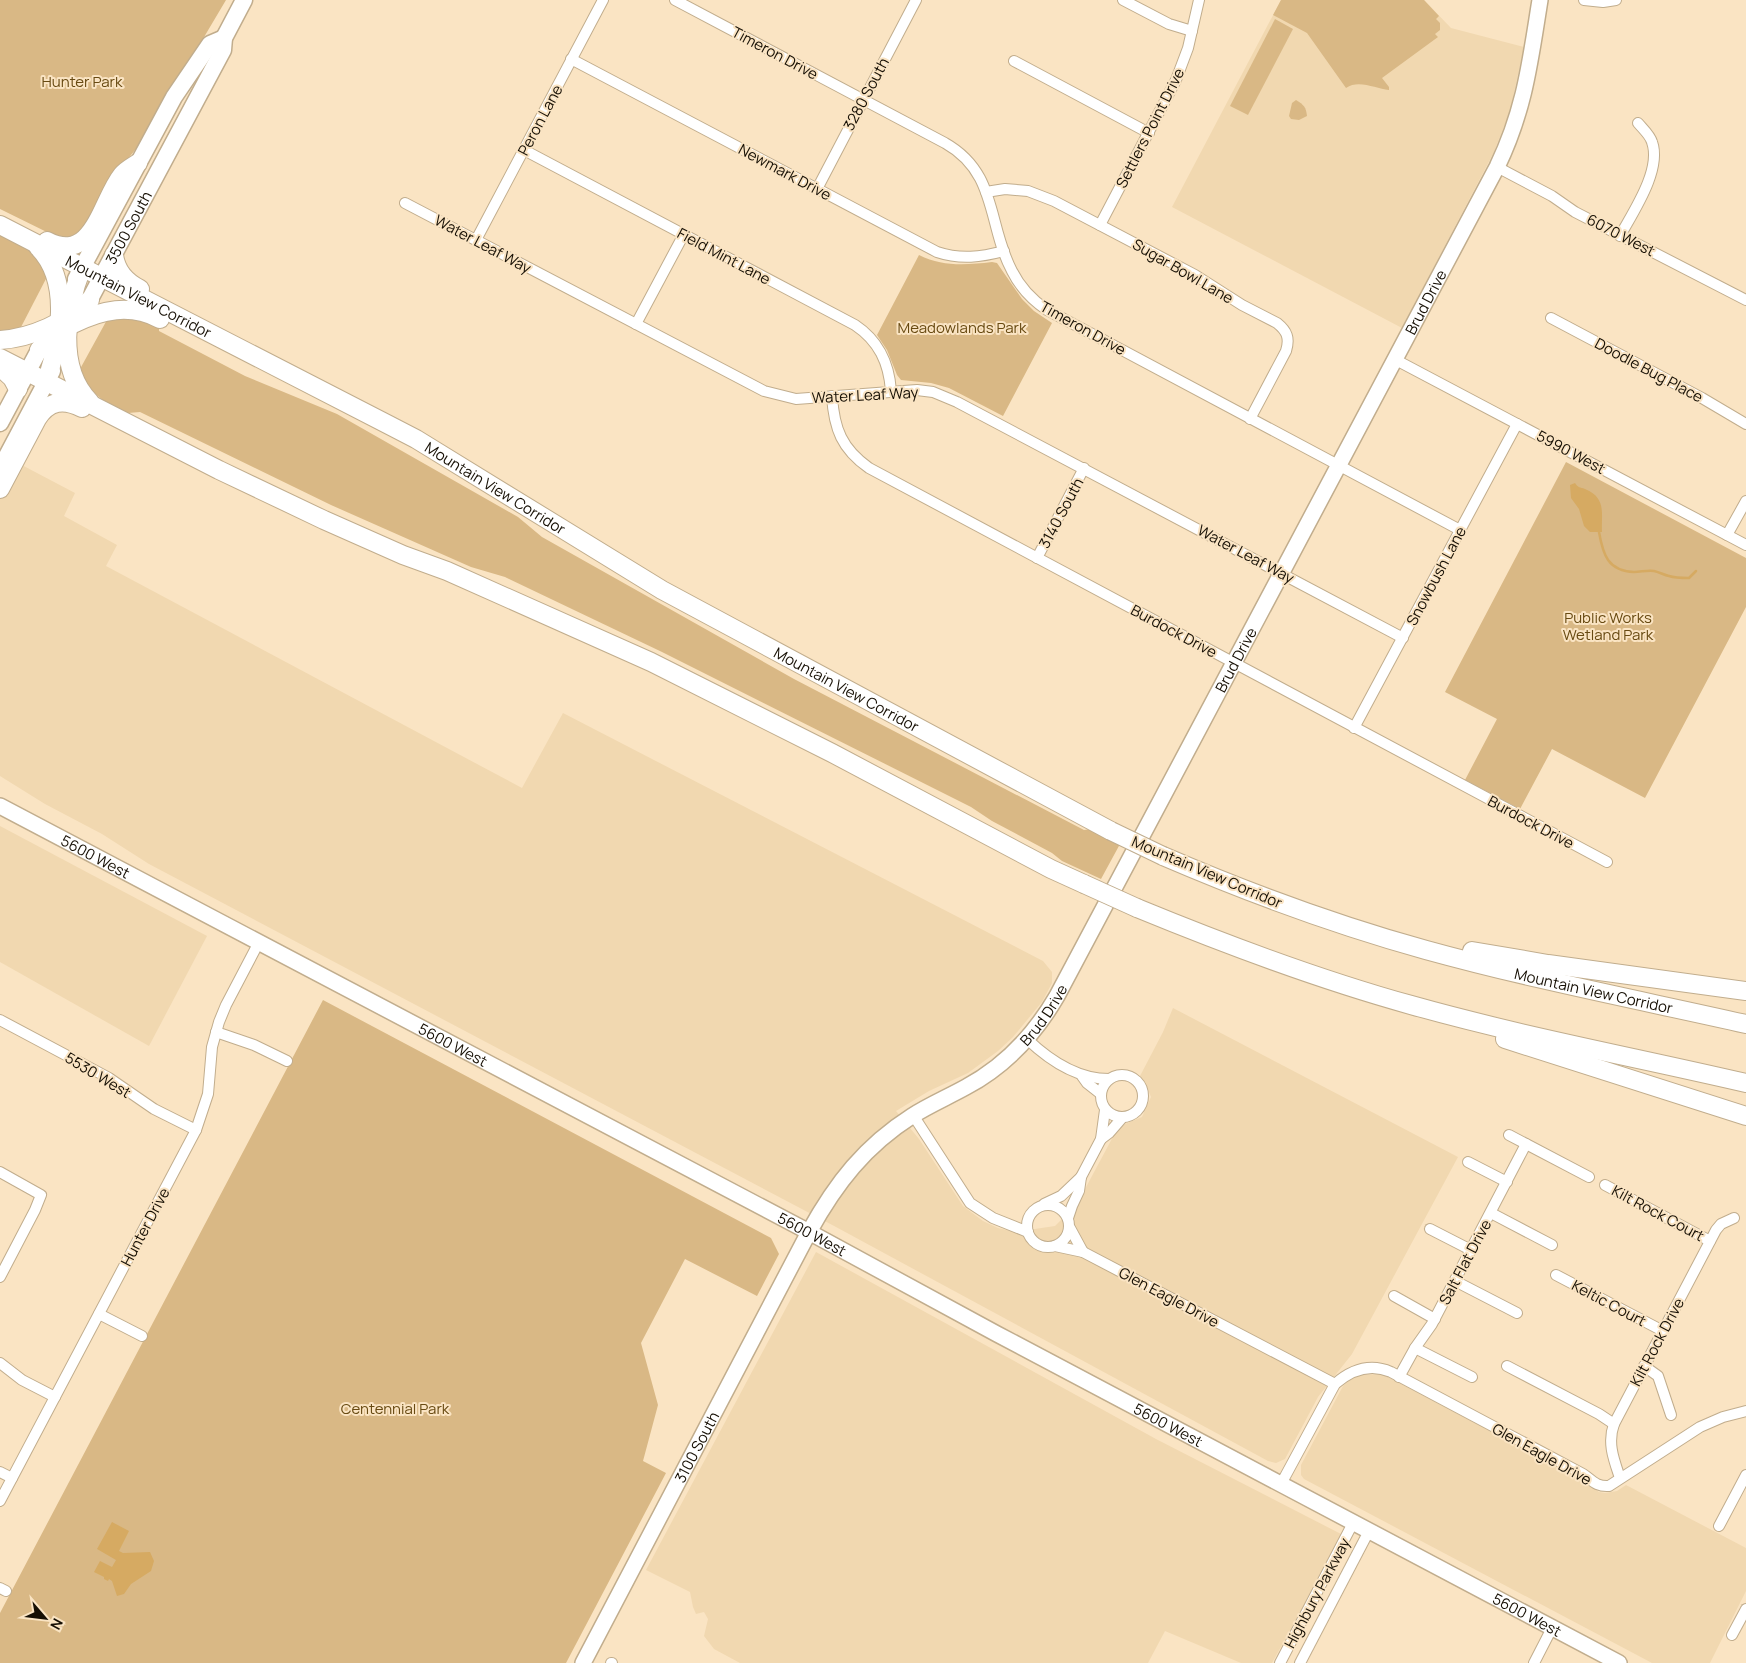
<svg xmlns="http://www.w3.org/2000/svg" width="1746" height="1663" viewBox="0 0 1746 1663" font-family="Manrope,sans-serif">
  <rect width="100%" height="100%" fill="#fae4c3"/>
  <g fill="#f1d8b0">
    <polygon points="1281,0 1424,0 1451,28 1524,47 1510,111 1494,152 1402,328 1172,207"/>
    <polygon points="18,463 75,493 64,516 117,545 106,566 522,788 563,713 1043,961 1052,972 1052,983 1042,1002 1013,1037 998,1051 968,1073 929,1091 896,1111 919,1139 963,1206 983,1221 998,1228 1015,1232 1055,1226 1077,1204 1115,1133 1125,1124 1142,1117 1151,1097 1147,1087 1140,1076 1163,1032 1173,1008 1458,1157 1352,1354 1318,1397 1285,1459 1276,1463 1268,1461 836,1227 149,864 102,834 45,804 0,776 0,497"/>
    <polygon points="0,826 207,936 149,1046 0,962"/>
    <polygon points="816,1252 1156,1439 1341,1534 1335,1549 1272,1663 1241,1663 1165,1631 1148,1663 740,1663 714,1649 704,1636 708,1619 704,1612 696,1614 693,1607 690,1592 646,1570"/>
    <polygon points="1382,1374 1581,1479 1599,1492 1605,1493 1617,1491 1626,1485 1746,1548 1746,1591 1710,1663 1652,1663 1304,1479 1301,1475 1301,1465 1343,1386 1352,1378 1358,1375"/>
  </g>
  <g fill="#d9b885">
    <polygon points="0,0 226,0 143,140 123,165 88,231 63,240 0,209"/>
    <path d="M1281 0H1424L1439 16 1436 19 1440 23V30L1435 34 1438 37 1382 78 1389 87V90C1376 89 1359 79 1346 88L1307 33 1273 15Z"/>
    <polygon points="1275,19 1293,29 1248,115 1230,106"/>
    <path d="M1296 100C1304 105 1306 107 1307 116L1299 120 1291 119 1289 116 1292 103Z"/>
    <polygon points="0,235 22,243 33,250 49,273 20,329 0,334"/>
    <path d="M919 255C943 267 966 265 992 262L997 263 1022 299 1034 311 1052 323 1003 416 949 388 931 383 901 380 897 375 887 350 877 335Z"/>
    <path d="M125 316 159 324V331L245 376 337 414 518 517 542 537 794 679 1084 830 1092 829 1120 844 1101 879 1062 861 1052 853 992 821 971 807 662 652 505 577 471 567 331 505 140 412C136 412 132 413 128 413 123 413 118 409 114 407 98 398 85 387 80 369L108 318Z"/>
    <polygon points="1566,462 1746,558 1746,607 1645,798 1552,749 1520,809 1465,780 1497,719 1445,692"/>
    <polygon points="323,1000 771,1238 779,1254 757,1296 685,1259 641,1343 658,1405 643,1461 666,1473 566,1663 0,1663 0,1613"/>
  </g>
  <g fill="#d6aa62">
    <path d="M1575 483C1578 488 1580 487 1585 489 1607 498 1601 514 1602 532H1590L1584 526 1579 509 1571 498 1570 485Z"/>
    <polygon points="112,1522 129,1531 119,1551 123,1553 150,1552 154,1561 151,1571 131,1584 124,1594 117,1596 112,1581 109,1579 108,1581 104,1579 104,1577 94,1572 100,1561 112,1567 116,1560 97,1549"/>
  </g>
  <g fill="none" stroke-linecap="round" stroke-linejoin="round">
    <path stroke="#d6aa62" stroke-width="2.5" d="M1599 532C1603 555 1608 571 1634 572 1641 572 1647 570 1654 571 1659 572 1664 575 1669 576 1675 578 1682 578 1689 578L1696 571"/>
    <defs>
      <g id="minor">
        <path d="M675 0 945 143C998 173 987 224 1012 271 1020 287 1032 300 1047 310L1460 530"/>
        <polyline points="1123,0 1169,24 1192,31"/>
        <polyline points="1584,0 1603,2 1616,0"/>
        <path d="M571 59 937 252C961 260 981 257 1004 251"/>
        <polyline points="1014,61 1149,133"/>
        <path d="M524 150 855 325C879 341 889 363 891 391"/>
        <polyline points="1497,167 1552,196 1575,212 1746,300"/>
        <polyline points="817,189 916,0"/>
        <path d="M986 192 1005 189 1028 191 1054 201 1195 275 1242 305 1277 323C1287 331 1290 338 1286 351L1250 419"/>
        <polyline points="405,203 764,391 796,399 917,390 933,392 957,402 1403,638"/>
        <polyline points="1100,225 1176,80 1188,48 1199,0"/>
        <path d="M1620 236C1633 212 1662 170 1652 142 1650 135 1643 129 1638 123"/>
        <polyline points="476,240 603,0"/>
        <polyline points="1551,318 1702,398 1746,424"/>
        <polyline points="636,324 684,234"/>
        <polyline points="1396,360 1746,545"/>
        <path d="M832 396C834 429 842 449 869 468L1607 862"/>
        <polyline points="1727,535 1746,501"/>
        <polyline points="1037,558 1084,468"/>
        <polyline points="1354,728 1517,424"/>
        <polyline points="0,1020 109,1078 154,1109 196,1130"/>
        <polyline points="216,1032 254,1045 287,1061"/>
        <path d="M1027 1039C1049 1060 1078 1079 1109 1079"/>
        <circle cx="1122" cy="1096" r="21"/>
        <polyline points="1082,1076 1087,1083 1101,1094"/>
        <polyline points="913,1115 970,1203 993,1218 1028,1232"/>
        <polyline points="1509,1135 1589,1177"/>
        <polyline points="1101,1139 1109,1133 1122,1118"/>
        <polyline points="1468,1162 1507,1182"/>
        <polyline points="0,1172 41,1195 35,1210 0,1277"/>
        <polyline points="1605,1185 1710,1241"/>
        <polyline points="1044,1204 1061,1196 1081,1177"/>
        <circle cx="1048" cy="1226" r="21"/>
        <polyline points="1491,1213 1552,1245"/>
        <polyline points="1068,1218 1072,1206 1079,1191 1081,1177 1101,1139 1105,1110"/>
        <polyline points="1070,1228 1083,1252"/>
        <polyline points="1430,1229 1471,1250"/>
        <polyline points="1055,1246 1083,1252 1335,1384"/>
        <polyline points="1556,1275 1663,1331"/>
        <polyline points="1455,1281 1517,1313"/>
        <polyline points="1394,1296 1435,1319"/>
        <polyline points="99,1314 142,1336"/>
        <polyline points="1415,1348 1472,1377"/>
        <polyline points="0,1363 22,1380 55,1397"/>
        <polyline points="1507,1366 1599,1414 1614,1424"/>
        <polyline points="1644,1366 1658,1376 1671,1415"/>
        <polyline points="1399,1377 1415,1348 1432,1324 1526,1144"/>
        <polyline points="0,1472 12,1478"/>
        <path d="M1620 1478C1614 1460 1607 1443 1614 1424L1716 1230 1721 1224 1734 1218"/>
        <path d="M1281 1484 1335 1384C1351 1370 1370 1363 1391 1372L1583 1474C1592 1480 1596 1487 1609 1486L1700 1427 1723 1417 1746 1411"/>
        <polyline points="0,1501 196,1130 208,1094 212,1047 219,1022 226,1005 259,942"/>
        <polyline points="1719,1526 1746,1475"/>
        <polyline points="0,1588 6,1591"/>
        <polyline points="1732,1635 1746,1609"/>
        <polyline points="611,1663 612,1663"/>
        <polyline points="1280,1663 1353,1523"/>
        <polyline points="1300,1663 1369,1531"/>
        <polyline points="1534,1663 1552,1628"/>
      </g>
      <g id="secondary">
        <path id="s1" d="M0 806 809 1232 997 1334 1619 1663"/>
        <path id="s2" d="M583 1663 809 1232C836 1183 865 1146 912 1116 929 1105 948 1097 966 1087 1005 1066 1035 1034 1057 996L1497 167C1525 109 1530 62 1540 0"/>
      </g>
      <g id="primary">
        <polyline points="76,279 174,97 210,44 224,38"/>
        <path id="s3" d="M83 312 223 50 224 38 244 0"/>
        <polyline points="0,423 45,339"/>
        <polyline points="0,469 52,371"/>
      </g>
      <g id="trunk">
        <path id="s4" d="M0 225 387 424 416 439 662 590 1111 831"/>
        <path d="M47 241C94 265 101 201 122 175 126 170 132 167 138 163"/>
        <path d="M38 247C72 281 60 341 46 382"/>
        <path d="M114 255C116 271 126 282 140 289"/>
        <path d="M82 268C66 308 56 368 90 402"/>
        <path d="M0 340C32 338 66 322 90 300"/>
        <path d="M39 350C48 338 59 331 73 324 101 310 130 303 160 319"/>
        <polyline points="0,358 219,470 324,520 403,555 447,571 651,662 832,753 1051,869 1084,884"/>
        <polyline points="0,367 12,378 18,389"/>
        <path d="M0 489 37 419C49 400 64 399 82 408"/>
        <path id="s5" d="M1163 856C1249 893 1336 925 1426 950 1531 979 1639 1000 1746 1024"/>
        <path d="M1137 908C1227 945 1317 979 1411 1005 1521 1036 1634 1057 1746 1083"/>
        <polyline points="1472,951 1548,964 1746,991"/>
        <polyline points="1505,1039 1746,1116"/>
      </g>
    </defs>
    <use href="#minor" stroke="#c1ad8d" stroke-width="12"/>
    <use href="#secondary" stroke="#c1ad8d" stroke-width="18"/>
    <use href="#primary" stroke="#c1ad8d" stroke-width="19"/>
    <use href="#trunk" stroke="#c1ad8d" stroke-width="20"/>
    <use href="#minor" stroke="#fff" stroke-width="10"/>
    <use href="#secondary" stroke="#fff" stroke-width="15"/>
    <use href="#primary" stroke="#fff" stroke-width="16"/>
    <use href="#trunk" stroke="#fff" stroke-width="18"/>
    <defs>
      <g id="trunk-bridge">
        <polyline points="1111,831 1163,856"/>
        <polyline points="1084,884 1137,908"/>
      </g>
    </defs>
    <use href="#trunk-bridge" stroke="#c1ad8d" stroke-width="20" stroke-linecap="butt"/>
    <use href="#trunk-bridge" stroke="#fff" stroke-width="18"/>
  </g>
  <g text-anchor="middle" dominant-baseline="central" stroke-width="4" stroke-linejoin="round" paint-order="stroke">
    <g font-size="15" fill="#160f04" stroke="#fae4c3">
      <text transform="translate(775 53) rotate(28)">Timeron Drive</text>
      <text transform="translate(866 94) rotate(-62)">3280 South</text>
      <text transform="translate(540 120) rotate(-62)">Peron Lane</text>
      <text transform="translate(1150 128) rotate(-63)">Settlers Point Drive</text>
      <text transform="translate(785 172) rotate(28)">Newmark Drive</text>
      <text stroke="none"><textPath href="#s3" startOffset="96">3500 South</textPath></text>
      <text transform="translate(1621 235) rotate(27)">6070 West</text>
      <text transform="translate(483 244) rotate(28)">Water Leaf Way</text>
      <text transform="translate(724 256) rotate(28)">Field Mint Lane</text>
      <text transform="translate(1183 271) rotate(30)">Sugar Bowl Lane</text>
      <text stroke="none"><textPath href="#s4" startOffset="156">Mountain View Corridor</textPath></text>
      <text stroke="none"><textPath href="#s2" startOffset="1621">Brud Drive</textPath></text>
      <text transform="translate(1083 328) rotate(29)">Timeron Drive</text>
      <text transform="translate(1649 370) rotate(28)">Doodle Bug Place</text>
      <text transform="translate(865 395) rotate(-3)">Water Leaf Way</text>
      <text transform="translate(1571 452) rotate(28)">5990 West</text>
      <text stroke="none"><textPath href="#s4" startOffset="561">Mountain View Corridor</textPath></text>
      <text transform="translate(1061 513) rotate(-62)">3140 South</text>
      <text transform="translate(1246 554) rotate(28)">Water Leaf Way</text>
      <text transform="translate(1436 576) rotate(-62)">Snowbush Lane</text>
      <text transform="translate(1174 631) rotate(28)">Burdock Drive</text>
      <text stroke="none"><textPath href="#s2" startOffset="1216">Brud Drive</textPath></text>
      <text stroke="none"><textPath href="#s4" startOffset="966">Mountain View Corridor</textPath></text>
      <text transform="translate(1531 822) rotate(28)">Burdock Drive</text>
      <text stroke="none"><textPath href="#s1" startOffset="108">5600 West</textPath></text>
      <text transform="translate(1207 872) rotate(23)">Mountain View Corridor</text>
      <text stroke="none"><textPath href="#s5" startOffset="452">Mountain View Corridor</textPath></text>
      <text stroke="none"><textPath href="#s2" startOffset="812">Brud Drive</textPath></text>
      <text stroke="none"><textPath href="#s1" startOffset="512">5600 West</textPath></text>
      <text transform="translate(98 1075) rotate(31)">5530 West</text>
      <text transform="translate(1658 1213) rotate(28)">Kilt Rock Court</text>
      <text transform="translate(145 1227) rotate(-62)">Hunter Drive</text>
      <text stroke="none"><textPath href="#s1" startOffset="918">5600 West</textPath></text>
      <text transform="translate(1465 1262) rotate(-62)">Salt Flat Drive</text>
      <text transform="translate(1169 1297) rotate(28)">Glen Eagle Drive</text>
      <text transform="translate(1609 1303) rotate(28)">Keltic Court</text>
      <text transform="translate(1657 1342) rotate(-62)">Kilt Rock Drive</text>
      <text stroke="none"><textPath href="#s1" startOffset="1322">5600 West</textPath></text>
      <text stroke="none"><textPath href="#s2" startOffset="244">3100 South</textPath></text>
      <text transform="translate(1542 1454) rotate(29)">Glen Eagle Drive</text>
      <text transform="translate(1317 1593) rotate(-62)">Highbury Parkway</text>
      <text stroke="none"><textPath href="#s1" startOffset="1728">5600 West</textPath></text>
    </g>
    <g font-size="15" fill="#684a12" stroke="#fae4c3">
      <text x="82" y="81">Hunter Park</text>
      <text x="962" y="327">Meadowlands Park</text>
      <text x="1608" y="617">Public Works<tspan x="1608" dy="17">Wetland Park</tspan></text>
      <text x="395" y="1408">Centennial Park</text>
    </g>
  </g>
  <g transform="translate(45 1618) rotate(118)" stroke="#fae4c3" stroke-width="4" paint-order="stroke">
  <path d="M0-4L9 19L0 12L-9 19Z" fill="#160f04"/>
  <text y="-8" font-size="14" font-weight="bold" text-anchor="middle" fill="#160f04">N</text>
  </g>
</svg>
